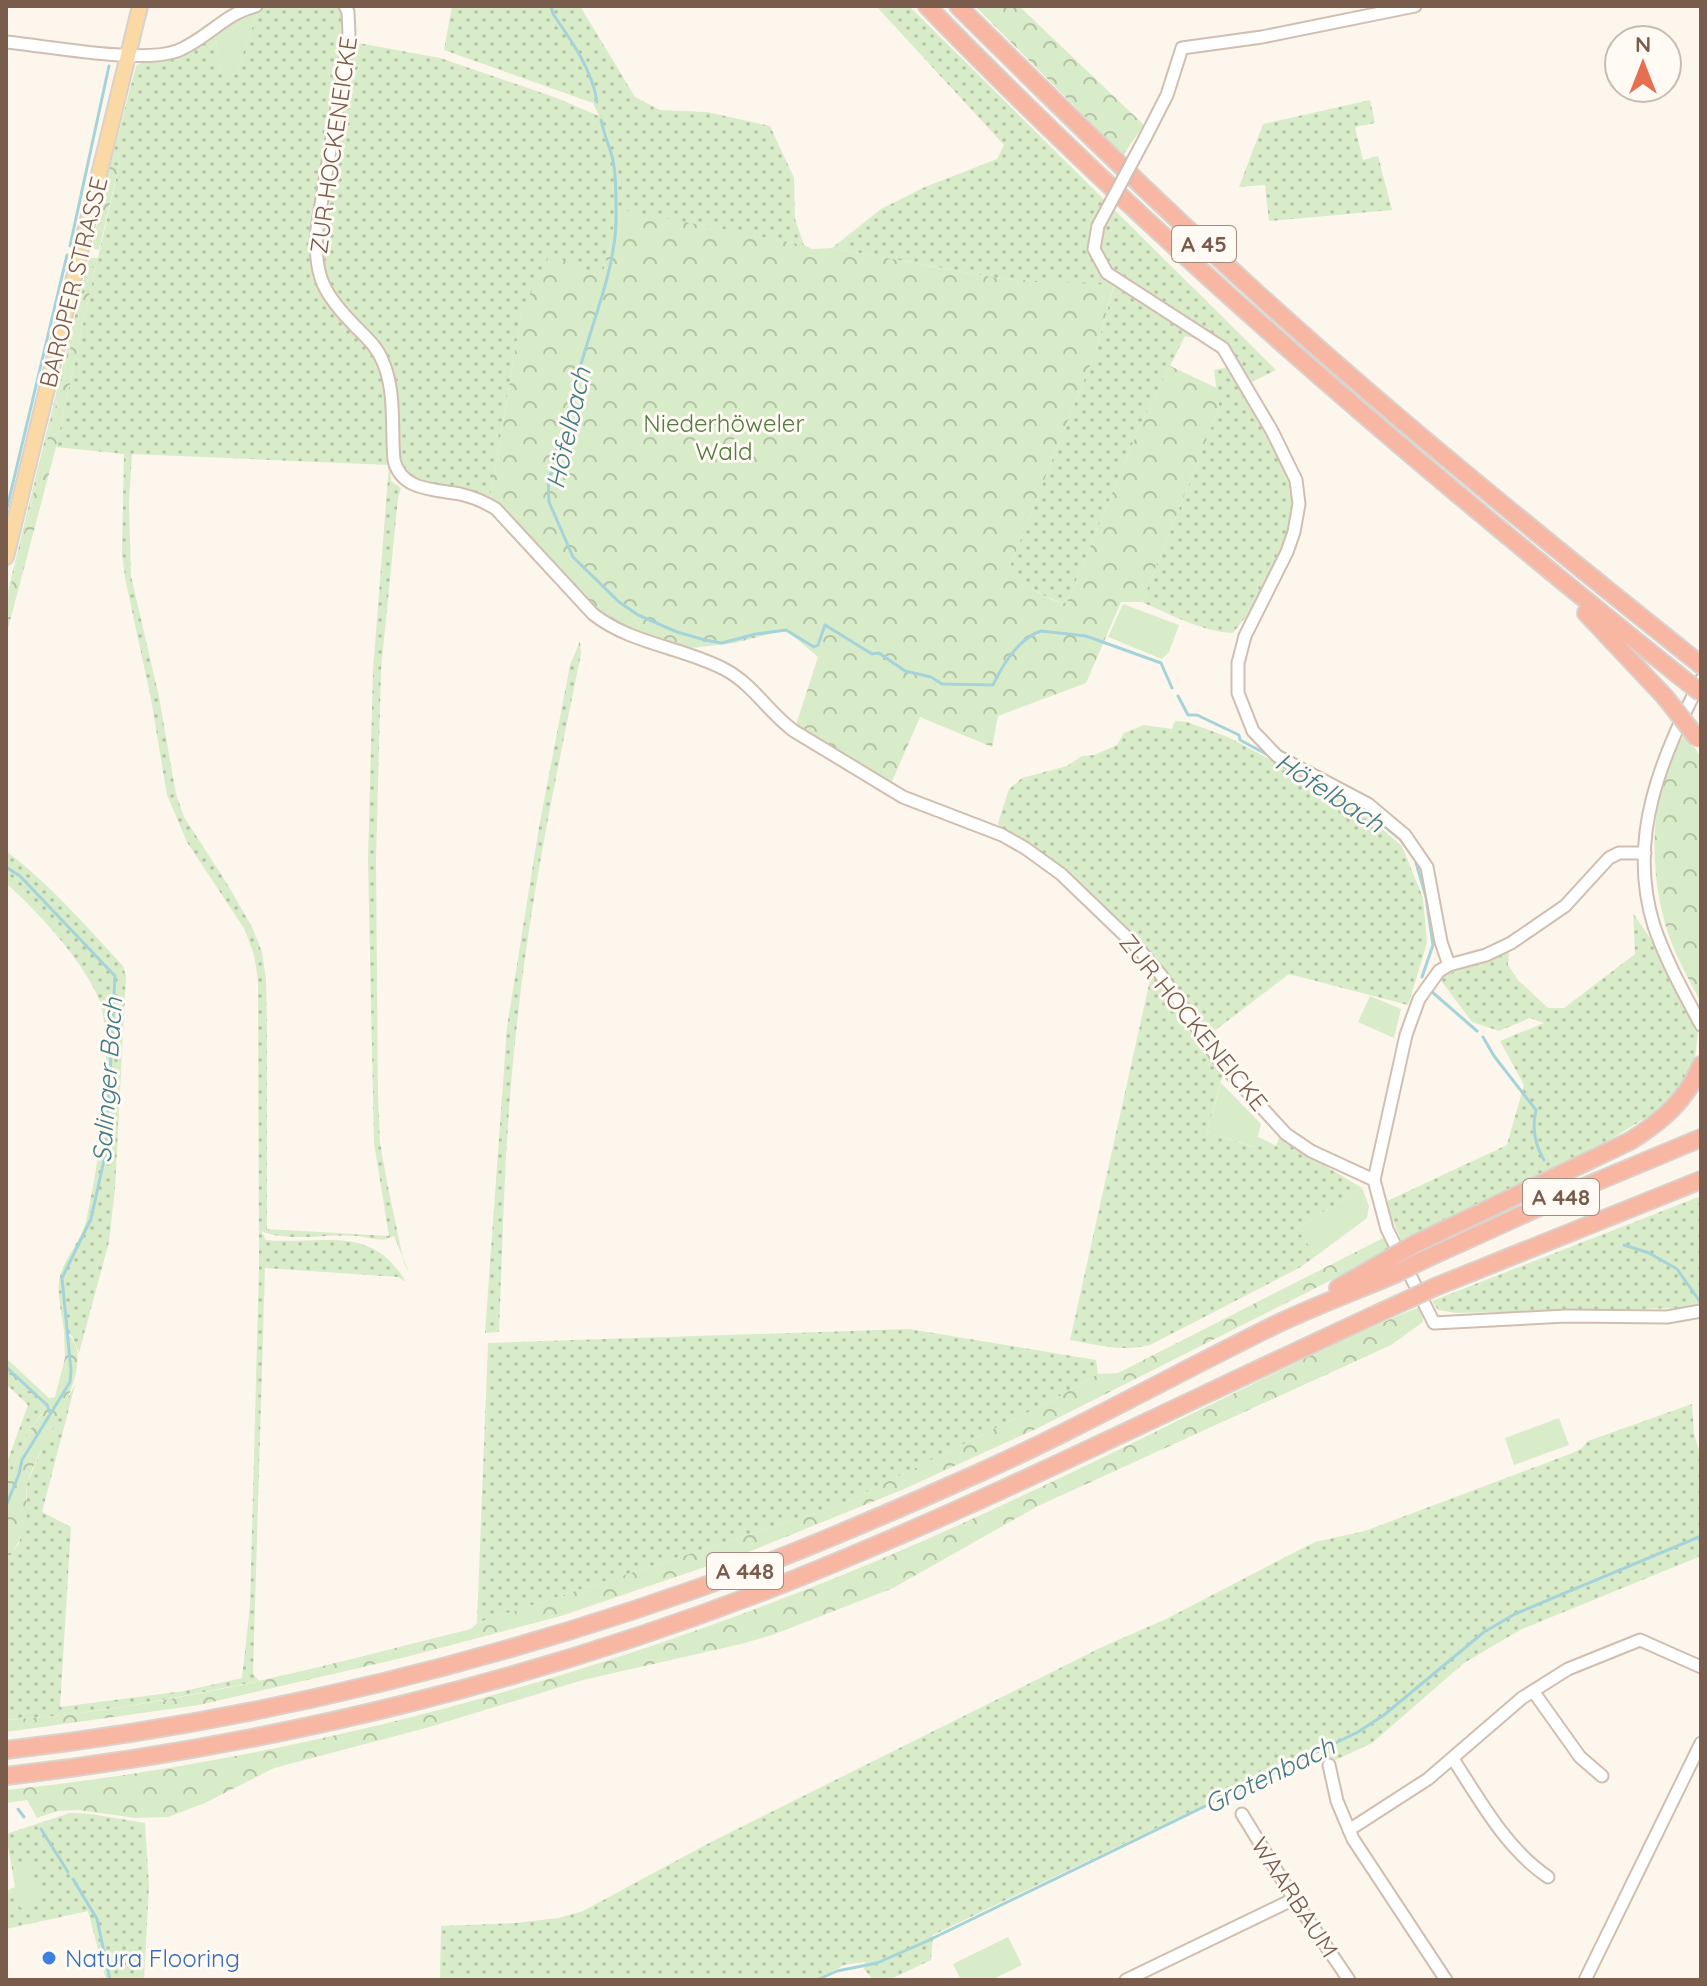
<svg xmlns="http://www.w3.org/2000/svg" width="1707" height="1986" viewBox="0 0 1707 1986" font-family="Quicksand,sans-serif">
  <defs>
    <pattern id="grass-dots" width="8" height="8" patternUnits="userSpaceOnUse" patternTransform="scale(2)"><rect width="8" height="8" fill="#d8ecc9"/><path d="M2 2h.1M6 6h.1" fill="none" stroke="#b4c2a5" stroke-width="1.8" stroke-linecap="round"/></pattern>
    <pattern id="forest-crowns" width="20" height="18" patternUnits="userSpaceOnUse" patternTransform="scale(2)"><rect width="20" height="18" fill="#d8ecc9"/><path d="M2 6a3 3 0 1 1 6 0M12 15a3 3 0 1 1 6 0" fill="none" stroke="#b4c2a5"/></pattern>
  </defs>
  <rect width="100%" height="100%" fill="#fdf6ec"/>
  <g fill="url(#grass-dots)" fill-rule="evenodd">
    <path d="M272 6H334L342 9 347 19 310 248 317 283 326 302 380 362 387 389 391 481 401 488 398 498 381 670 376 860 378 1096 380 1143 388 1187 404 1263 410 1275 394 1236C383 1243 372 1238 358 1236 327 1233 289 1243 261 1231L266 1240C322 1245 372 1223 406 1282L398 1277 265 1268 253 1674 259 1681C175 1698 92 1715 6 1720V1562L19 1543 26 1518 27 1483 53 1425 75 1385 42 1512 71 1527 60 1707 184 1691 242 1678 250 1606 259 1267 258 980 254 955 245 930 187 842 167 795 151 699 125 578 122 552 124 454 56 447 95 269 91 267 6 604V599L89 258H98L119 166H110L136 66 142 62 167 59 215 32 220 70 235 75 259 9ZM132 454 389 465 373 670 368 860 374 1143 389 1236 267 1229V1031L266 979 262 952 252 927 226 882 184 817 176 794 159 697 131 576 129 502Z"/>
    <polygon points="452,6 580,6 635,97 660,110 707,112 770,126 794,178 795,219 804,245 618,210 602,276 522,310 490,499 442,489 408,476 399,463 392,375 388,357 334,297 321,270 319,238 353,42 440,58 554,97 599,116 593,103 444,50"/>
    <path d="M876 6H909L1276 370 1250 383 1225 346 1185 336 1139 428 1067 603C1042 599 1025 585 1010 566L1096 350 1114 286 1002 279 832 248 881 209 925 187 997 159 1004 145Z"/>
    <polygon points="1370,100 1375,123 1355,127 1363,160 1378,156 1392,210 1269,221 1265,185 1239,187 1263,124"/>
    <path d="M1229 367C1253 408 1301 469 1292 518 1286 552 1267 584 1252 615L1244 619 1233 633C1201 631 1171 615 1142 602L1219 408 1214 370Z"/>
    <path d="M580 641 581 654C556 776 530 899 517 1024 505 1126 503 1229 499 1332L485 1333 507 1027 539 827 570 665Z"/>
    <path d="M1175 721 1187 722 1228 737 1353 804 1402 846 1423 898 1427 943 1408 1005 1289 974 1209 1035C1166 973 1122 917 1063 868 1044 853 1022 841 1001 829L998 823 1009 789 1022 778 1067 766 1082 756 1094 755 1117 745 1124 733 1144 725 1172 729Z"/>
    <path d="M6 851C50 884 86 926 123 966L126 976 115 1189 109 1242 79 1353 72 1336 64 1331C62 1314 56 1293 60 1276 65 1257 81 1241 86 1221 98 1171 117 1042 98 997 81 958 37 911 6 883Z"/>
    <path d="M1633 913 1650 938 1698 1032 1694 1066 1665 1106 1593 1150 1401 1240 1385 1202 1507 1145 1524 1085 1500 1041 1544 1023 1530 1018 1499 1031 1472 1022 1439 978C1463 966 1487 963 1509 950L1508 965 1518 980 1548 1008H1564L1635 954Z"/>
    <path d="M1152 971 1223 1074 1207 1132 1254 1147 1257 1136 1276 1146 1280 1134 1294 1147 1362 1188 1297 1228 1316 1256 1299 1268 1150 1345C1123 1352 1097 1345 1070 1340Z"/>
    <polygon points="1701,1196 1701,1303 1683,1308 1456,1313 1438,1310 1432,1301"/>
    <polygon points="909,1329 1096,1360 1098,1374 1055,1399 840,1505 477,1623 488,1343"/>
    <polygon points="6,1371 45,1409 29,1431 6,1485 6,1465 28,1405 6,1384"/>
    <polygon points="1692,1404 1694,1434 1701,1457 1701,1556 1520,1630 1464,1663 1372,1743 1325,1765 1321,1749 933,1935 931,1960 889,1980 873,1980 864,1969 865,1963 863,1962 844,1965 817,1980 440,1980 441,1926 515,1923 558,1918 583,1911 711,1842 1102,1647 1166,1619 1297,1551 1315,1542 1365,1531 1570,1454 1581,1449 1588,1441"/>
    <polygon points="70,1813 91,1814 145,1823 149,1886 144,1980 106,1980 88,1911 6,1929 6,1891 15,1887 6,1834"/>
  </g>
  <g fill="url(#forest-crowns)">
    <polygon points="975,6 1019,6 1144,125 1123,155"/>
    <polygon points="119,165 99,250 92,248 110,166"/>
    <path d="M618 209 804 245 812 249 832 248 1002 279 1114 285 1096 350 1010 566C1025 585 1042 600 1067 603L1139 428 1170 366 1217 388 1219 408 1142 602H1121L1086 683 998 716 992 747 920 717 891 784 794 731 818 657 786 630 735 643 673 650 610 627 487 504 490 499 522 310 550 255 602 276Z"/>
    <polygon points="91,266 95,269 56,447 6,636 6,604"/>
    <path d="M1685 734 1701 757V1003C1690 981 1677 959 1669 936 1648 874 1647 788 1685 734Z"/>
    <path d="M1385 1237 1391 1250 1038 1428 904 1489 746 1553 561 1616 402 1658 199 1705 6 1732V1720C164 1710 318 1667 471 1629L477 1623 840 1505 1055 1399 1098 1374 1118 1373Z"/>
    <path d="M1422 1306 1423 1322 1391 1345 1038 1506 893 1588 775 1634 741 1644 583 1680 426 1728 274 1768 205 1803 168 1817 136 1818 78 1810 57 1811 37 1818 27 1800 6 1803V1790C317 1758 637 1666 923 1541 1011 1502 1097 1461 1183 1418 1262 1380 1342 1338 1422 1306Z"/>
    <path d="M64 1331C106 1359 38 1445 28 1481 25 1490 27 1502 27 1512 25 1531 17 1547 6 1562V1485L29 1431 45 1410 6 1371V1358L49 1398 55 1397 65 1358Z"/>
  </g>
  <g fill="#d8ecc9">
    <polygon points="259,9 235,75 220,71 215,32 229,21"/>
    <polygon points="1123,604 1179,625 1169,652 1162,659 1108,637"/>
    <polygon points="1370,996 1401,1009 1394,1038 1358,1022"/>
    <polygon points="1221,1083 1261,1124 1255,1147 1207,1132"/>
    <polygon points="1362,1188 1369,1206 1367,1218 1316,1256 1297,1228"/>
    <polygon points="1559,1418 1569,1445 1514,1465 1505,1438"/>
    <polygon points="30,1862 41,1904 20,1908 13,1866"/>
    <polygon points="1008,1937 1022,1965 991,1980 961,1980 953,1964"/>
  </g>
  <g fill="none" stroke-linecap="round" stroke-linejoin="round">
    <g stroke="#a5d3da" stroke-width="3">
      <path d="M551 6 553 14C571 40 593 71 597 102"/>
      <path d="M601 120C604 133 608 144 612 156 617 173 616 204 616 223 614 283 580 347 572 406 569 428 552 448 554 470L548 477 549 502 573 557 619 602 638 615 677 632 705 640 722 643 756 634 786 630 814 647 818 645 825 625 872 654 879 653 905 671 931 677 942 684 993 685C1003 664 1019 638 1041 631L1086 636 1161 663 1172 688"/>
      <polyline points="70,246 109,66"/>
      <polyline points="7,508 67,255"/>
      <polyline points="1178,696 1188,715 1197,715 1239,735 1240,740 1270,756"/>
      <polyline points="1357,804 1400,839 1415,859 1426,897 1433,945 1422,977"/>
      <polyline points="6,867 20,876 115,976 106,1151 91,1219 62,1278 71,1370 70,1382 22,1460 19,1474 6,1506"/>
      <polyline points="1431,991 1477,1031"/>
      <path d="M1483 1037 1494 1056 1536 1110C1532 1127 1535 1145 1544 1160"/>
      <polyline points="1624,1245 1649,1253 1677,1269 1701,1303"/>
      <polyline points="6,1367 47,1405 50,1412"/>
      <polyline points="18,1809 24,1817"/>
      <polyline points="41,1829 68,1872"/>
      <polyline points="73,1879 97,1919 110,1980"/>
      <polyline points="817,1980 837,1971 877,1963 925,1942 1358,1732 1384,1715 1484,1632 1515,1614 1701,1536"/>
    </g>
    <defs>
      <g id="minor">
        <path d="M345 6 348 12 349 34 317 229C313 276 324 295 357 328 367 338 378 348 383 362 396 391 391 429 394 460 401 491 435 489 460 494 473 497 485 502 496 509L593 614C631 644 682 647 724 669 753 684 768 712 794 731L903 797 1002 835 1025 848 1061 874 1139 949 1161 975 1221 1063 1286 1134 1311 1151 1374 1180"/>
        <path d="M6 42C47 46 141 64 177 51 206 40 225 13 256 6"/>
        <polyline points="1145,138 1167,95 1182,48 1262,37 1415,6"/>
        <polyline points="1098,226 1094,249 1107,273 1223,348 1272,431 1296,480 1299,504 1294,532 1287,552 1245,636 1238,663 1238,693 1253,731 1277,756 1368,804 1405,835 1427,867 1441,942 1449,965"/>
        <path d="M1701 680C1662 757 1626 837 1654 926 1666 961 1684 993 1701 1025"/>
        <polyline points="1645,853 1619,853 1609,858 1565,906 1511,943 1486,955 1449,965 1439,971 1419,999 1406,1035 1374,1180 1387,1229 1434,1323 1566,1316 1667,1317 1701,1311"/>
        <polyline points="1533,1691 1580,1757 1602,1776"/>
        <path d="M1453 1759C1480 1800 1506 1849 1548 1877"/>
        <polyline points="1329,1765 1337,1801 1353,1839 1446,1980"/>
        <polyline points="1242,1814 1294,1899 1349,1980"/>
        <polyline points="1349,1830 1428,1779 1522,1698 1568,1669 1640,1640 1701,1667"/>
        <polyline points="1126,1980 1294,1899"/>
        <polyline points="1585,1980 1701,1743"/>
      </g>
      <polyline id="major" points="6,557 140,6"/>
      <g id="highway">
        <path d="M927 6C1161 247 1416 464 1677 674"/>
        <path d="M958 6C1090 137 1223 267 1364 388 1474 483 1587 574 1701 665"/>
        <polyline points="1586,613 1665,697"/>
        <path d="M1415 1244 1630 1141C1662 1121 1686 1101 1701 1065"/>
        <polyline points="1423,1260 1579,1189 1701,1138"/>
        <polyline points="1435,1287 1701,1180"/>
        <polyline points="1338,1288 1387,1260"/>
        <path d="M6 1750C266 1720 523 1655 767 1563 836 1536 905 1506 972 1476 1076 1430 1175 1374 1277 1324 1315 1306 1355 1291 1393 1275"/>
        <path d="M6 1776C277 1745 547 1678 800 1577 1006 1494 1203 1393 1405 1301"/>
      </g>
    </defs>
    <use href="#minor" stroke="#d1beb0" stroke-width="15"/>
    <use href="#major" stroke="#dad1cd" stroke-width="18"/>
    <use href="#highway" stroke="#dad1cd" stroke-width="20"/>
    <use href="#minor" stroke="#fff" stroke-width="11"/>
    <use href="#major" stroke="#fbd9a5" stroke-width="14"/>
    <use href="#highway" stroke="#f7b7a3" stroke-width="16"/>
    <defs>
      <polyline id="minor-bridge" points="1098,226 1145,138"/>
      <g id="highway-bridge">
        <polyline points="1677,674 1701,693"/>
        <polyline points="1665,697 1698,739"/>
        <polyline points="1387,1260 1415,1244"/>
        <polyline points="1393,1275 1423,1260"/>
        <polyline points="1405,1301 1435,1287"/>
      </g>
    </defs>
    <use href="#minor-bridge" stroke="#d1beb0" stroke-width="15" stroke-linecap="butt"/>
    <use href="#highway-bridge" stroke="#dad1cd" stroke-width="20" stroke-linecap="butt"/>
    <use href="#minor-bridge" stroke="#fff" stroke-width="11"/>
    <use href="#highway-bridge" stroke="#f7b7a3" stroke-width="16"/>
  </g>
  <circle fill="#3f7fe0" stroke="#fffaf3" stroke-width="3" cx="49" cy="1958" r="8"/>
  <g text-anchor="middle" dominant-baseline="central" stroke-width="6" stroke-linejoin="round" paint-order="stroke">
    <g fill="#fffaf3" stroke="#a28b7f" stroke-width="2">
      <rect x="1172" y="226" width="64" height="36" rx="6"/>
      <rect x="1523" y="1179" width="76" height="36" rx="6"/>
      <rect x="707" y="1553" width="76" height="36" rx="6"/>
    </g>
    <g font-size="22" font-weight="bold" fill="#7a5c4d">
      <text x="1204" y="244">A 45</text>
      <text x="1561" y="1197">A 448</text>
      <text x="745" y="1571">A 448</text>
    </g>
    <g font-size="24" fill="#7a5c4d" stroke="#fffaf3">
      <text transform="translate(333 145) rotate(-82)">ZUR HOCKENEICKE</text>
      <text transform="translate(73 282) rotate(-76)">BAROPER STRASSE</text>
      <text transform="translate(1194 1022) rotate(51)">ZUR HOCKENEICKE</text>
      <text transform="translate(1295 1897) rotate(57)">WAARBAUM</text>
    </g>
    <g font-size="24" fill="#537a41" stroke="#fffaf3">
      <text x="724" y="423">Niederhöweler<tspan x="724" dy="28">Wald</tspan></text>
    </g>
    <g font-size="24" fill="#366cbe" stroke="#fffaf3" text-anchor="start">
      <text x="65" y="1958">Natura Flooring</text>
    </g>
    <g font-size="26" font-style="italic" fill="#437c86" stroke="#fffaf3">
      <text transform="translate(568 428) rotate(-77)">Höfelbach</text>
      <text transform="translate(1330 792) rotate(33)">Höfelbach</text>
      <text transform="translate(107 1080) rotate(-86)">Salinger Bach</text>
      <text transform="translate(1269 1775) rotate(-26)">Grotenbach</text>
    </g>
  </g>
  <rect width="1707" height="1986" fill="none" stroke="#7a5c4d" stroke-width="16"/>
  <g transform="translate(1643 64)"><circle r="38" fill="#fffaf3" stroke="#cabbb1" stroke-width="2"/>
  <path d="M0-6L14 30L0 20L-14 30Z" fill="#e76f51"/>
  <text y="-12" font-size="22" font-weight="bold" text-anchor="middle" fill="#7a5c4d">N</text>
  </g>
</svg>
